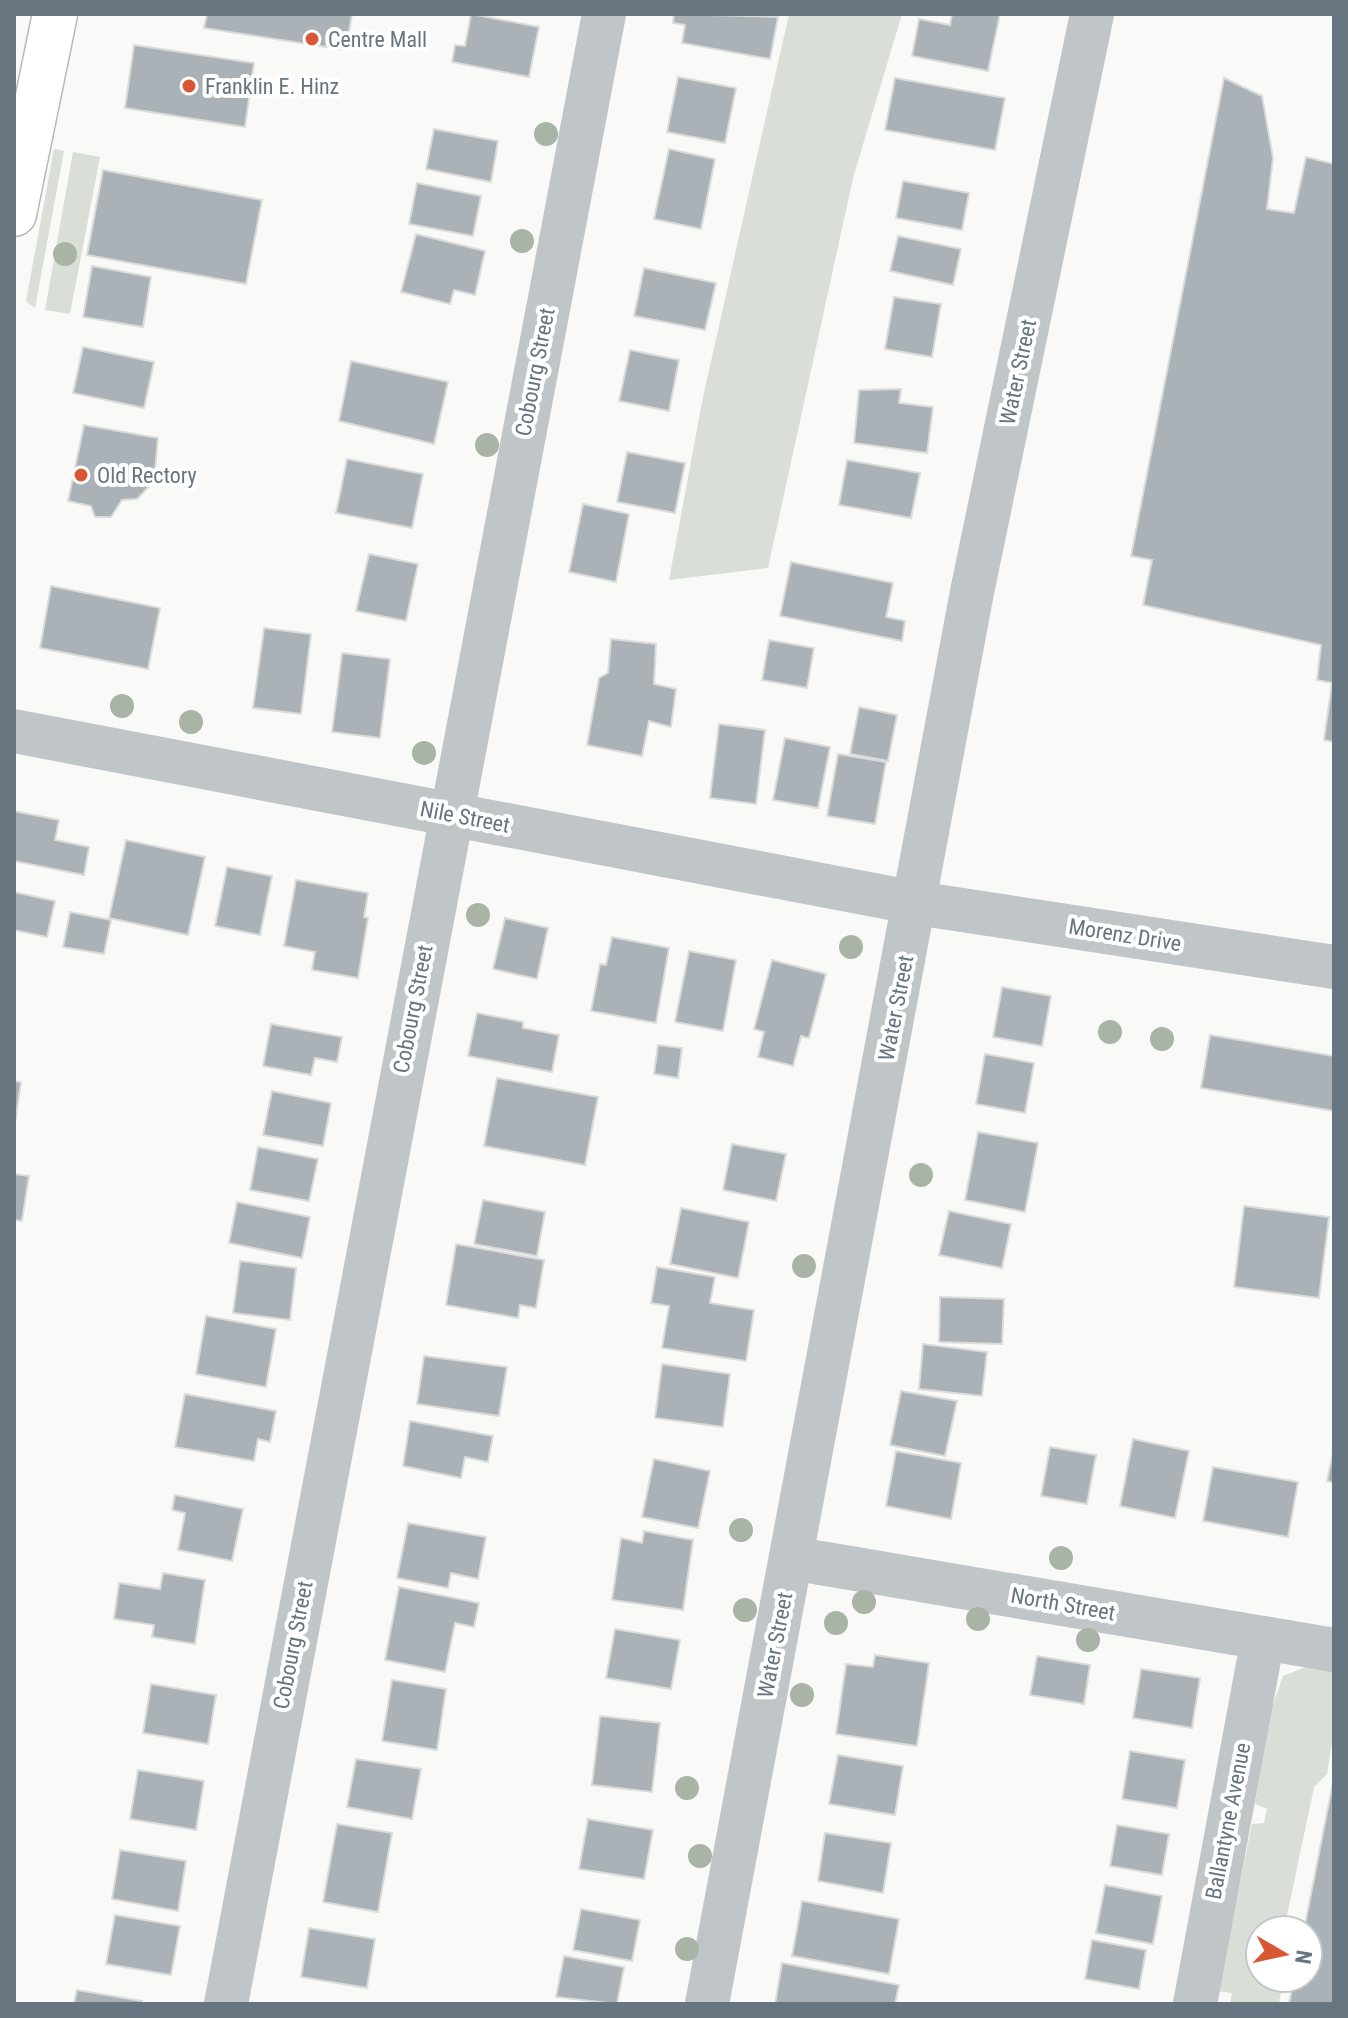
<svg xmlns="http://www.w3.org/2000/svg" width="1348" height="2018" viewBox="0 0 1348 2018" font-family="'Roboto Condensed',sans-serif">
  <rect width="100%" height="100%" fill="#f9f9f7"/>
  <g fill="#d9ded6">
    <polygon points="789,14 902,14 853,178 768,568 669,580 703,397"/>
    <polygon points="54,149 64,151 35,308 26,301"/>
    <polygon points="73,152 100,157 70,314 45,310"/>
    <polygon points="1308,1666 1334,1671 1334,1731 1327,1774 1314,1787 1284,1930 1260,1930 1260,1978 1283,1979 1279,2004 1230,2004 1232,1993 1218,1991 1252,1824 1264,1823 1267,1809 1255,1804 1271,1710 1283,1676"/>
  </g>
  <g fill="#aab2b7" stroke="#dbdbd9" stroke-width="2">
    <polygon points="207,14 352,14 346,50 204,28"/>
    <polygon points="471,14 539,27 529,77 452,62 455,45 465,46"/>
    <polygon points="674,14 778,17 770,59 682,43 685,25 673,23"/>
    <polygon points="952,14 1000,14 988,71 912,56 919,19 950,25"/>
    <polygon points="134,45 254,63 245,127 125,108"/>
    <polygon points="678,77 736,88 725,143 667,132"/>
    <polygon points="895,78 1005,98 995,150 885,130"/>
    <polygon points="1224,78 1262,96 1273,158 1267,209 1294,213 1306,157 1334,164 1334,742 1324,740 1332,683 1317,680 1321,645 1143,605 1152,560 1131,556"/>
    <polygon points="434,129 498,141 491,182 426,169"/>
    <polygon points="669,149 715,159 701,229 654,219"/>
    <polygon points="103,170 262,200 246,284 87,255"/>
    <polygon points="903,181 969,193 962,230 896,218"/>
    <polygon points="417,183 481,196 473,236 409,224"/>
    <polygon points="416,234 485,251 475,295 454,290 450,304 401,292"/>
    <polygon points="898,236 961,249 953,285 890,271"/>
    <polygon points="92,266 151,277 143,327 83,317"/>
    <polygon points="644,268 716,283 705,330 634,316"/>
    <polygon points="894,297 941,304 932,357 885,349"/>
    <polygon points="83,347 154,362 144,408 73,393"/>
    <polygon points="630,350 679,360 669,411 619,401"/>
    <polygon points="351,361 448,382 434,444 339,421"/>
    <polygon points="901,389 899,403 933,407 927,453 854,443 859,390"/>
    <polygon points="84,425 158,438 154,481 137,499 122,500 111,517 95,517 91,506 68,501"/>
    <polygon points="627,452 685,463 675,513 617,502"/>
    <polygon points="347,459 423,474 412,528 336,513"/>
    <polygon points="847,460 920,473 911,518 839,505"/>
    <polygon points="583,504 629,514 616,582 569,572"/>
    <polygon points="369,554 418,564 406,621 356,611"/>
    <polygon points="791,562 893,583 886,617 905,621 902,641 780,616"/>
    <polygon points="51,586 160,608 148,669 40,648"/>
    <polygon points="264,628 311,634 301,714 253,708"/>
    <polygon points="611,639 656,644 654,684 676,689 671,727 649,721 642,756 587,745 599,678 608,673"/>
    <polygon points="769,640 814,648 807,688 762,680"/>
    <polygon points="342,653 390,659 380,738 332,732"/>
    <polygon points="859,707 897,715 888,761 850,754"/>
    <polygon points="719,724 765,730 756,804 710,798"/>
    <polygon points="785,738 830,747 818,808 773,800"/>
    <polygon points="838,754 886,762 875,824 827,816"/>
    <polygon points="14,811 59,820 55,840 89,847 84,875 14,861"/>
    <polygon points="126,840 205,857 188,935 109,918"/>
    <polygon points="227,867 272,876 260,935 215,926"/>
    <polygon points="296,880 368,893 364,917 368,918 358,978 312,970 315,952 284,946"/>
    <polygon points="14,892 55,901 47,937 14,930"/>
    <polygon points="70,912 111,920 104,954 63,947"/>
    <polygon points="505,918 548,928 537,979 493,969"/>
    <polygon points="612,937 669,948 656,1023 591,1011 600,964 606,965"/>
    <polygon points="689,951 736,960 723,1031 675,1022"/>
    <polygon points="772,960 826,974 809,1038 801,1036 793,1066 758,1057 764,1032 754,1029"/>
    <polygon points="1002,987 1051,996 1042,1046 993,1037"/>
    <polygon points="477,1013 523,1022 523,1028 559,1035 552,1072 468,1056"/>
    <polygon points="271,1024 342,1037 337,1062 315,1058 311,1075 263,1066"/>
    <polygon points="1210,1035 1334,1056 1334,1111 1201,1088"/>
    <polygon points="658,1045 682,1048 678,1078 654,1074"/>
    <polygon points="985,1054 1034,1063 1025,1113 976,1104"/>
    <polygon points="497,1078 598,1097 585,1165 484,1146"/>
    <polygon points="14,1081 21,1082 14,1130"/>
    <polygon points="272,1091 331,1103 323,1146 263,1135"/>
    <polygon points="978,1132 1038,1143 1025,1212 965,1200"/>
    <polygon points="732,1144 786,1154 776,1201 723,1190"/>
    <polygon points="258,1147 318,1159 309,1201 250,1190"/>
    <polygon points="14,1174 29,1176 22,1221 14,1220"/>
    <polygon points="483,1200 545,1212 537,1256 474,1244"/>
    <polygon points="237,1202 310,1217 302,1258 229,1243"/>
    <polygon points="1244,1206 1329,1217 1319,1298 1234,1287"/>
    <polygon points="681,1208 749,1222 738,1278 670,1264"/>
    <polygon points="949,1211 1011,1224 1002,1268 939,1255"/>
    <polygon points="456,1244 544,1260 536,1308 520,1305 518,1318 446,1305"/>
    <polygon points="240,1261 296,1268 290,1320 233,1313"/>
    <polygon points="657,1267 715,1277 710,1303 754,1310 746,1361 662,1348 669,1306 651,1303"/>
    <polygon points="940,1297 1004,1299 1002,1344 939,1342"/>
    <polygon points="206,1316 276,1329 266,1387 196,1374"/>
    <polygon points="923,1344 987,1352 982,1396 919,1389"/>
    <polygon points="424,1356 507,1367 499,1416 417,1404"/>
    <polygon points="662,1364 730,1374 723,1427 655,1418"/>
    <polygon points="901,1391 957,1401 945,1456 890,1445"/>
    <polygon points="185,1394 276,1411 270,1442 258,1439 254,1461 175,1447"/>
    <polygon points="410,1421 493,1436 488,1462 465,1457 461,1478 403,1466"/>
    <polygon points="1133,1439 1189,1451 1175,1518 1120,1506"/>
    <polygon points="1050,1447 1096,1455 1087,1504 1041,1496"/>
    <polygon points="1334,1448 1334,1483 1327,1481"/>
    <polygon points="896,1451 961,1463 951,1519 886,1506"/>
    <polygon points="654,1459 710,1471 698,1528 642,1517"/>
    <polygon points="1213,1467 1298,1482 1288,1537 1203,1521"/>
    <polygon points="175,1495 243,1509 232,1561 178,1550 185,1513 172,1510"/>
    <polygon points="408,1523 486,1537 478,1579 451,1573 448,1588 397,1578"/>
    <polygon points="644,1531 693,1540 683,1610 612,1600 621,1538 642,1543"/>
    <polygon points="163,1573 205,1580 195,1644 152,1637 154,1625 114,1619 119,1583 160,1589"/>
    <polygon points="399,1587 479,1603 474,1627 455,1623 445,1672 385,1660"/>
    <polygon points="615,1629 680,1640 671,1689 606,1678"/>
    <polygon points="875,1655 929,1663 917,1746 836,1734 846,1664 873,1667"/>
    <polygon points="1037,1656 1090,1665 1084,1704 1030,1695"/>
    <polygon points="1141,1669 1200,1678 1192,1728 1133,1718"/>
    <polygon points="392,1680 446,1689 437,1750 382,1741"/>
    <polygon points="151,1684 216,1695 208,1744 143,1733"/>
    <polygon points="600,1716 660,1723 652,1792 592,1785"/>
    <polygon points="1130,1751 1185,1760 1177,1808 1122,1799"/>
    <polygon points="838,1755 903,1766 895,1815 829,1804"/>
    <polygon points="356,1759 421,1769 412,1819 347,1807"/>
    <polygon points="138,1770 204,1781 196,1830 130,1819"/>
    <polygon points="1334,1777 1334,2004 1289,2004 1294,1978 1308,1978 1308,1930 1304,1930"/>
    <polygon points="588,1819 653,1830 644,1879 579,1869"/>
    <polygon points="337,1824 392,1833 378,1912 323,1902"/>
    <polygon points="1117,1825 1169,1834 1162,1875 1110,1866"/>
    <polygon points="825,1833 891,1843 883,1893 818,1881"/>
    <polygon points="120,1850 186,1861 178,1911 112,1899"/>
    <polygon points="1105,1885 1162,1896 1153,1944 1096,1933"/>
    <polygon points="802,1901 899,1919 889,1974 792,1956"/>
    <polygon points="581,1909 640,1920 632,1961 573,1950"/>
    <polygon points="115,1915 180,1926 171,1975 106,1964"/>
    <polygon points="309,1928 375,1939 367,1988 301,1977"/>
    <polygon points="1092,1940 1146,1950 1139,1989 1085,1979"/>
    <polygon points="564,1956 624,1967 617,2004 556,1997"/>
    <polygon points="782,1963 899,1985 895,2004 775,2004"/>
    <polygon points="77,1990 142,2001 141,2004 74,2004"/>
  </g>
  <g fill="none" stroke-linecap="round" stroke-linejoin="round">
    <defs>
      <polyline id="major" points="14,214 55,14"/>
    </defs>
    <use href="#major" stroke="#b4b9bd" stroke-width="47"/>
    <g stroke="#c0c5c8" stroke-width="44">
      <polyline points="14,731 916,903 1334,967"/>
      <polyline points="791,1558 1334,1650"/>
      <polyline points="226,2004 604,14"/>
      <polyline points="707,2004 972,592 1092,14"/>
      <polyline points="1195,2004 1263,1638"/>
    </g>
    <use href="#major" stroke="#fff" stroke-width="44"/>
  </g>
  <g fill="#a9b3a6">
    <circle cx="546" cy="134" r="12"/>
    <circle cx="522" cy="241" r="12"/>
    <circle cx="65" cy="254" r="12"/>
    <circle cx="487" cy="445" r="12"/>
    <circle cx="122" cy="706" r="12"/>
    <circle cx="191" cy="722" r="12"/>
    <circle cx="424" cy="753" r="12"/>
    <circle cx="478" cy="915" r="12"/>
    <circle cx="851" cy="947" r="12"/>
    <circle cx="1110" cy="1032" r="12"/>
    <circle cx="1162" cy="1039" r="12"/>
    <circle cx="921" cy="1175" r="12"/>
    <circle cx="804" cy="1266" r="12"/>
    <circle cx="741" cy="1530" r="12"/>
    <circle cx="1061" cy="1558" r="12"/>
    <circle cx="864" cy="1602" r="12"/>
    <circle cx="745" cy="1610" r="12"/>
    <circle cx="978" cy="1619" r="12"/>
    <circle cx="836" cy="1623" r="12"/>
    <circle cx="1088" cy="1640" r="12"/>
    <circle cx="802" cy="1695" r="12"/>
    <circle cx="687" cy="1788" r="12"/>
    <circle cx="700" cy="1856" r="12"/>
    <circle cx="687" cy="1949" r="12"/>
  </g>
  <g fill="#da5736" stroke="#fff" stroke-width="3">
    <circle cx="312" cy="39" r="8"/>
    <circle cx="189" cy="86" r="8"/>
    <circle cx="81" cy="475" r="8"/>
  </g>
  <g text-anchor="middle" dominant-baseline="central" stroke-width="8" stroke-linejoin="round" paint-order="stroke">
    <g font-size="22" fill="#667580" stroke="#fff" text-anchor="start">
      <text x="328" y="39">Centre Mall</text>
      <text x="205" y="86">Franklin E. Hinz</text>
      <text x="97" y="475">Old Rectory</text>
    </g>
    <g font-size="22" fill="#667580" stroke="#fff">
      <text transform="translate(535 372) rotate(-79)">Cobourg Street</text>
      <text transform="translate(1018 372) rotate(-78)">Water Street</text>
      <text transform="translate(465 817) rotate(11)">Nile Street</text>
      <text transform="translate(1125 935) rotate(9)">Morenz Drive</text>
      <text transform="translate(896 1008) rotate(-79)">Water Street</text>
      <text transform="translate(413 1009) rotate(-79)">Cobourg Street</text>
      <text transform="translate(1063 1604) rotate(10)">North Street</text>
      <text transform="translate(293 1645) rotate(-79)">Cobourg Street</text>
      <text transform="translate(775 1645) rotate(-79)">Water Street</text>
      <text transform="translate(1228 1821) rotate(-79)">Ballantyne Avenue</text>
    </g>
  </g>
  <rect width="1348" height="2018" fill="none" stroke="#667580" stroke-width="32"/>
  <g transform="translate(1284 1954) rotate(99)"><circle r="38" fill="#ffffff" stroke="#c2c8cc" stroke-width="2"/>
  <path d="M0-6L14 30L0 20L-14 30Z" fill="#da5736"/>
  <text y="-12" font-size="22" font-weight="bold" text-anchor="middle" fill="#667580">N</text>
  </g>
</svg>
